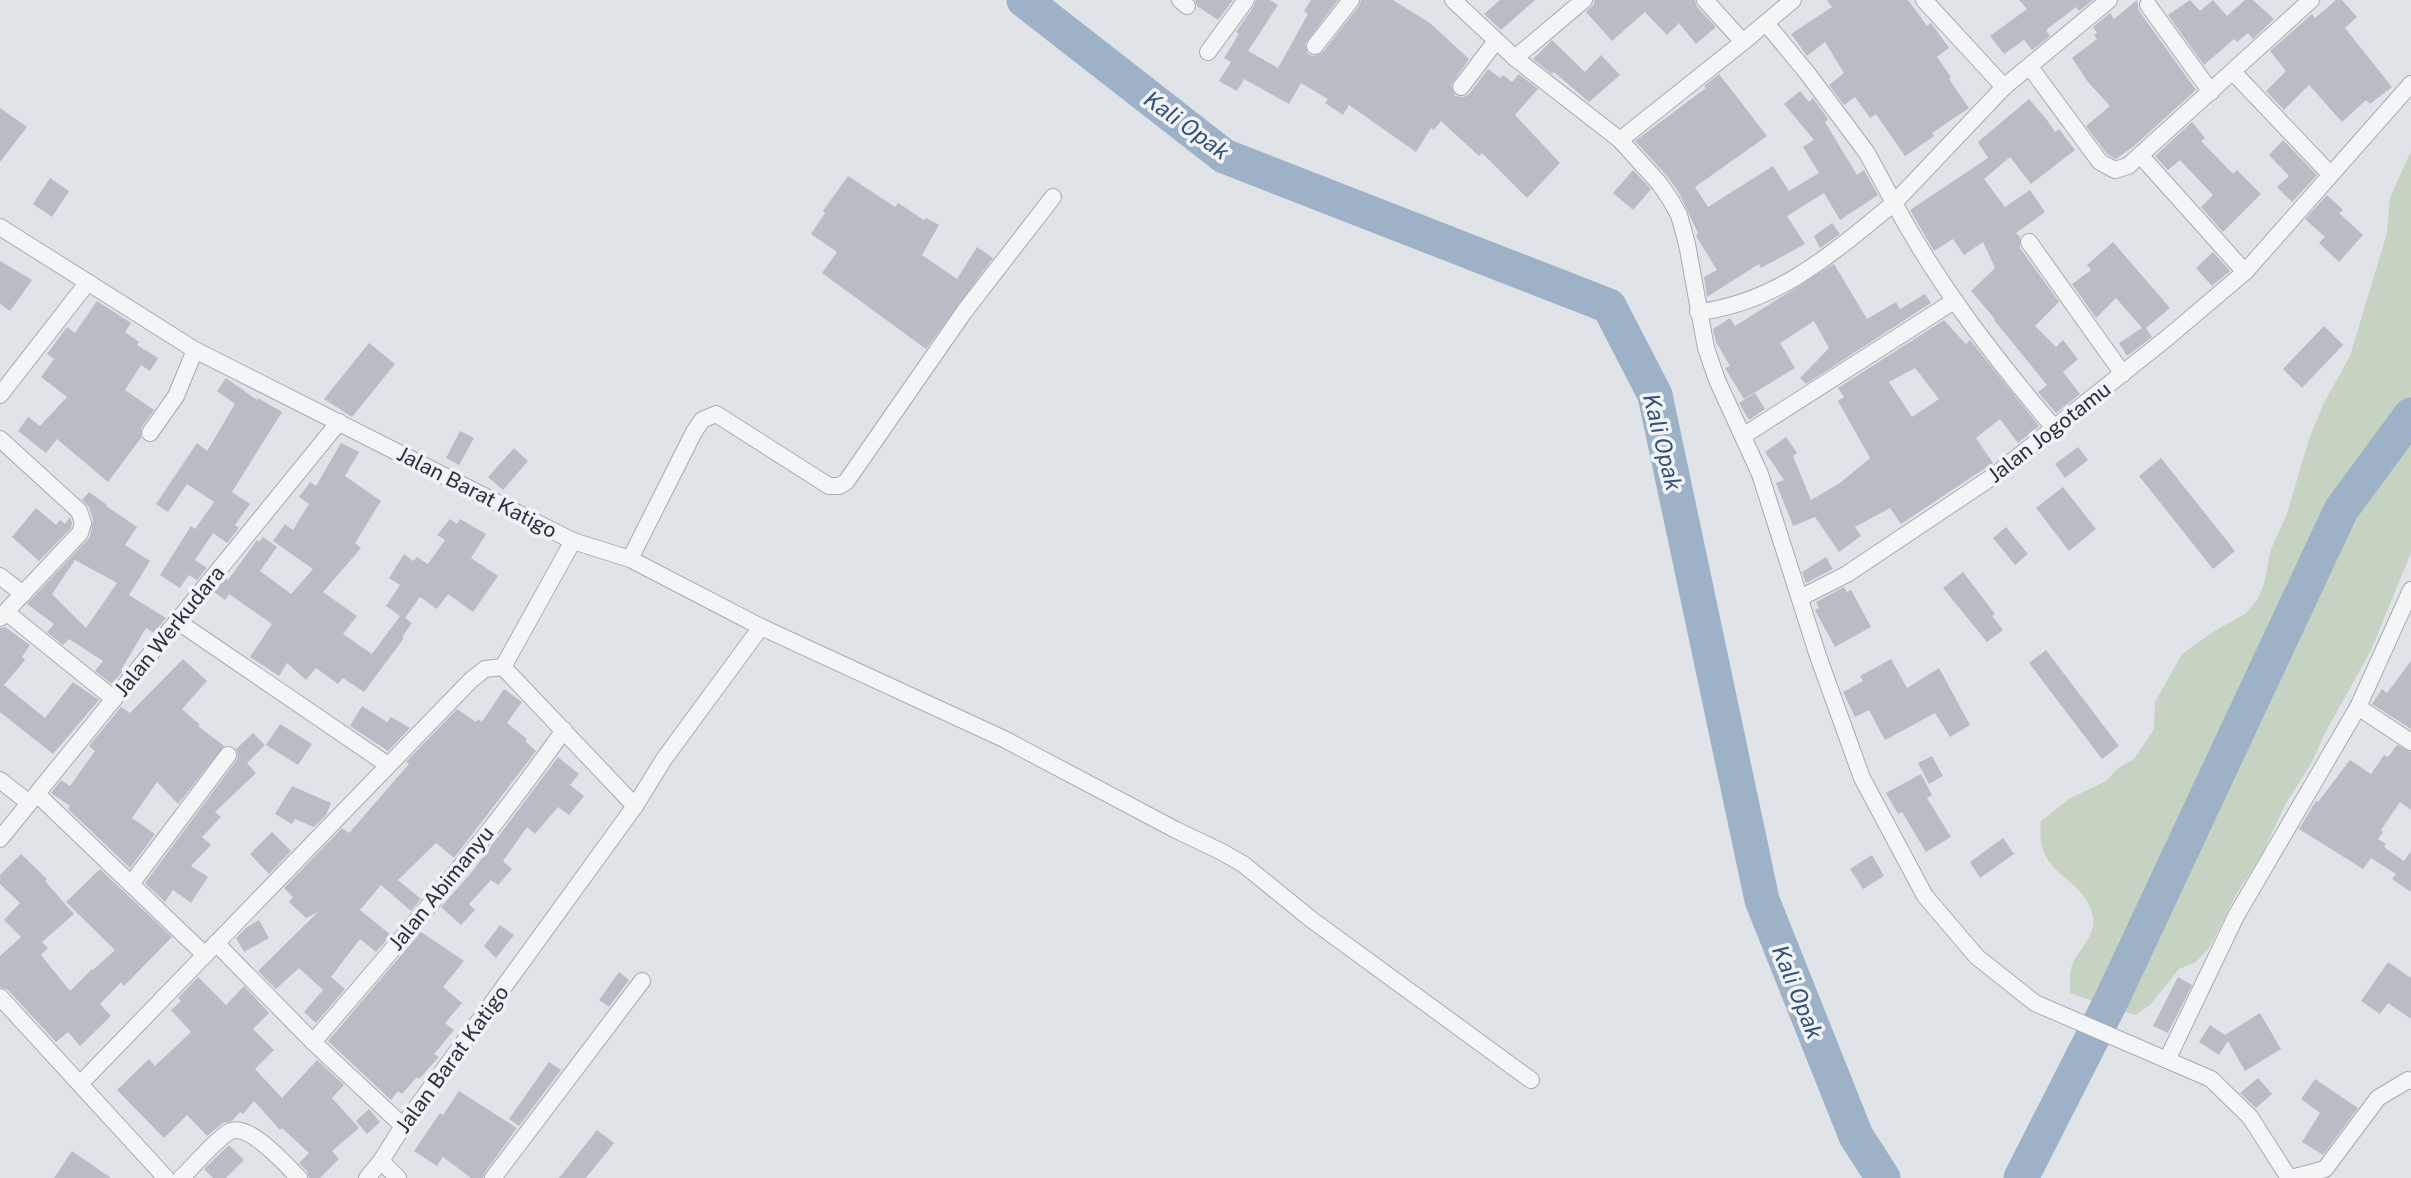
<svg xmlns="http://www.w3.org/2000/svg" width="2411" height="1178" viewBox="0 0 2411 1178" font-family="'Public Sans',sans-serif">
  <rect width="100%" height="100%" fill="#e0e4e9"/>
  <path fill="#c6d2c2" d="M2411 151V553L2371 650 2324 735 2312 762 2285 805 2263 852 2236 895 2209 948 2196 962 2179 969 2150 1005 2135 1015 2070 993C2070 984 2069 973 2072 965 2078 950 2097 935 2093 916 2084 874 2034 878 2041 821L2069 799 2106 781 2118 768 2134 759 2154 729 2155 702 2182 654 2213 632 2245 614 2257 600 2264 584 2271 549 2287 514 2309 439 2323 405 2350 356 2387 233 2390 198Z"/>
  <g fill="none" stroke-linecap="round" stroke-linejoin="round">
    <g stroke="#9db2c7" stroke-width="35">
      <polyline points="1024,0 1224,156 1609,306 1655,395 1762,900 1856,1136 1883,1178"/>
      <polyline points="2021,1178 2111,1001 2341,510 2411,415"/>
    </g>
  </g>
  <g fill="#b8bdc5" fill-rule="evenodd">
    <polygon points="1195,0 1233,0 1218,20 1197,6"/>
    <polygon points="1256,0 1270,0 1278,5 1248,51 1278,68 1308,14 1304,11 1311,0 1338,0 1305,44 1308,54 1314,56 1323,52 1359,6 1361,0 1393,0 1430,23 1469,59 1451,85 1455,96 1464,97 1469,94 1488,69 1500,78 1503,75 1512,82 1519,74 1538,89 1515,115 1560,163 1527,198 1482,153 1479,156 1441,121 1434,130 1431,128 1416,152 1349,105 1343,115 1325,103 1328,99 1301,83 1289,104 1244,79 1237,91 1219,81 1231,62 1224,58 1239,34 1236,32 1254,6"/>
    <polygon points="1500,0 1535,0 1501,30 1484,14"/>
    <polygon points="1594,0 1695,0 1697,7 1716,27 1696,44 1679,23 1667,35 1645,12 1612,41 1586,12 1594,4"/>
    <polygon points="1827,0 1908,0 1927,26 1931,23 1949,48 1937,57 1951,77 1949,79 1969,108 1932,133 1934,136 1905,156 1876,114 1870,118 1855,97 1844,105 1829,85 1844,73 1825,42 1807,56 1791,34 1832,7"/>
    <polygon points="2019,0 2093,0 2079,11 2076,7 2046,30 2050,36 2032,50 2024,40 2004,54 1990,36 2027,9"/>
    <polygon points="2137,0 2139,11 2196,90 2134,146 2116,159 2107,154 2086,126 2110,106 2088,82 2072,58 2097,39 2094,35 2097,33 2093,27 2110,13 2114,19"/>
    <polygon points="2190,0 2200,11 2213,0 2227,16 2245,0 2253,0 2274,19 2253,39 2248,33 2237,42 2234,39 2204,65 2168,15"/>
    <polygon points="2336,0 2342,0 2357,17 2345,28 2392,87 2370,104 2366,100 2342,122 2309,85 2284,110 2266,91 2286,71 2270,51 2312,14 2315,18"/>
    <polygon points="1552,40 1585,72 1601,55 1620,75 1589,102 1554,72 1552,74 1533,59"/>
    <polygon points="1719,74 1767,136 1695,187 1708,207 1773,166 1789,191 1819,173 1803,147 1814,140 1784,104 1800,91 1809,102 1813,98 1828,119 1825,122 1857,175 1864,170 1878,195 1840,220 1824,193 1787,216 1805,244 1761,268 1759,264 1707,297 1704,277 1717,270 1696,236 1698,233 1679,193 1667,176 1635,141 1706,88 1704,86"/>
    <polygon points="2029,99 2047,120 2055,132 2059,129 2075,150 2031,184 2010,157 1984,179 2005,207 2030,190 2045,212 2016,233 2020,237 2020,248 2059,302 2035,326 2056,347 2063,340 2078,359 2063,372 2080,394 2056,413 2038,392 2047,385 1994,320 1995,319 1971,291 1995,268 1983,242 1964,255 1953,239 1934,251 1910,210 1988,158 1978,142"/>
    <polygon points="0,108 27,127 0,162"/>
    <polygon points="2192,122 2205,138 2201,141 2233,174 2237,170 2261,194 2223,232 2201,207 2213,195 2180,160 2168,170 2155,156"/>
    <polygon points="2283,140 2317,175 2292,202 2277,187 2289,176 2269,155"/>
    <polygon points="1633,170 1651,189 1633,210 1613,193"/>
    <polygon points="848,176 895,207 898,203 924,220 926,218 939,225 922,255 957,279 977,247 993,258 926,349 822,273 837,252 811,234 825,213 823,211"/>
    <polygon points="50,178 69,191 52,217 33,204"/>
    <polygon points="2327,195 2343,210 2339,213 2363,235 2339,262 2319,243 2325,237 2305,219"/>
    <polygon points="1832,223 1840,234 1820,248 1814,236"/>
    <polygon points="2113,242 2170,308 2146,328 2152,337 2127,356 2119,343 2142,328 2116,298 2096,318 2072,284 2091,270 2087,265"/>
    <polygon points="2213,252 2230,271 2212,286 2196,268"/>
    <polygon points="0,261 32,280 10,311 0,304"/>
    <polygon points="1834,264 1867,319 1896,302 1900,309 1925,294 1931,303 1806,384 1800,378 1829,348 1814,321 1780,343 1795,368 1744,399 1725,368 1730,366 1716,342 1713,329 1730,318 1735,326"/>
    <polygon points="97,301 131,323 125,332 139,342 137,345 158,358 150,371 141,365 125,390 154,410 141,428 141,438 108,482 57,439 46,453 18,431 28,417 40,426 67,397 41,377 54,359 47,354 67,327 75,333"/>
    <path d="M1944 320 1966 344 1970 340 2039 426 2018 443 2000 419 1976 438 1993 463 1901 524 1890 508 1855 527 1861 536 1839 552 1815 517 1793 526 1776 483 1784 480 1765 452 1786 437 1797 453 1793 456 1811 500 1840 483 1870 458 1838 401 1844 397 1838 388ZM1915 368 1939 399 1912 417 1889 382Z"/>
    <polygon points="2324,326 2343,345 2302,388 2283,369"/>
    <polygon points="369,343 395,364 352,417 324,399"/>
    <polygon points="226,378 257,400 258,398 282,412 232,492 250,504 235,525 239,528 227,543 213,533 195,560 207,568 197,580 189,575 180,588 160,575 191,526 195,529 214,502 187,484 168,512 156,504 197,443 207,451 235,404 217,391"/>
    <polygon points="1755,393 1765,409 1749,420 1739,403"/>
    <polygon points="460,431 474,438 459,465 446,458"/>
    <polygon points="341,443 359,452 345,476 381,501 355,543 361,548 323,592 357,616 343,634 372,654 400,616 386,606 400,585 389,578 404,554 413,561 417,557 428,564 445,540 437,535 450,519 457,524 460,519 486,534 471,558 498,576 473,612 448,594 437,609 420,597 405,618 412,623 402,637 404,638 364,692 343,678 338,684 316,668 306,680 287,663 279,676 250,657 272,624 229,594 225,600 214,592 225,578 228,580 257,540 259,542 263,537 277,547 260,571 291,594 313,569 273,541 285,524 293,530 309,504 299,497 310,482 316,486"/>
    <polygon points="2078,447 2088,460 2065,478 2055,464"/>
    <polygon points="514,448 528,461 503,490 488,477"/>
    <polygon points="2161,458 2235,551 2213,569 2139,476"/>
    <polygon points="2063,487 2096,529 2069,551 2036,508"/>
    <path d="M89 492 107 505 106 506 137 527 125 545 150 561 129 595 166 618 154 633 146 628 121 670 123 671 112 684 95 671 103 661 69 639 63 645 47 632 54 624 27 604 90 537 93 520 89 507 82 500ZM75 560 117 583 86 628 52 594Z"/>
    <polygon points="36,508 56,525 60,520 65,524 70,517 72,523 71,528 39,561 12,537"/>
    <polygon points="2006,527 2028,554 2015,565 1993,538"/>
    <polygon points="1826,557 1833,569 1806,583 1802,572"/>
    <polygon points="1963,572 1995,614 1992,616 2003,630 1987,642 1943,588"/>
    <polygon points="1844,587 1847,592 1851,590 1871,627 1835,647 1815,610 1819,608 1816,602"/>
    <polygon points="5,627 30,645 22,657 25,660 4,685 45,718 73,682 99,700 53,754 0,712 0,628"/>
    <polygon points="2046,650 2119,746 2102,759 2029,663"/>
    <polygon points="183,659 207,681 182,709 200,725 198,726 224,746 178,804 157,782 132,818 155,834 130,868 68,809 70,806 51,793 61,780 70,786 95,751 89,746 121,707 130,713"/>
    <polygon points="1891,659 1907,688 1939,668 1970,725 1950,737 1935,713 1885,740 1869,710 1855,717 1843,692 1863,681 1860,676"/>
    <polygon points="2411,661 2411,729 2372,704 2382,689 2387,693"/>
    <polygon points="504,689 522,702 507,723 527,739 525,741 536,751 454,858 436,843 398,880 421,899 411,911 381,885 360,910 391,935 376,952 360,939 331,977 345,989 316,1023 304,1012 323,990 299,968 276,989 258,971 318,912 306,918 289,902 293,897 284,888 342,828 349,833 409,764 406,762 457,709 476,722 478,719 482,722"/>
    <polygon points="362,706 387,722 391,717 410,728 388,751 350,726"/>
    <polygon points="280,724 312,744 298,765 266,745"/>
    <polygon points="253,733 265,745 247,763 256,773 215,812 221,817 202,837 211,845 191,866 208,877 191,903 173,890 165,902 145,883 236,761 238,756 236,749"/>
    <polygon points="2397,745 2411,752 2411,810 2400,802 2381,830 2383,832 2378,839 2386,844 2384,847 2404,861 2411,851 2411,892 2392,879 2396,874 2371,858 2363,869 2299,829 2316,801 2318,802 2350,760 2371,774 2384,755 2388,757"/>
    <polygon points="1932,756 1943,776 1929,784 1918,763"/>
    <polygon points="558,757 579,774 570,785 584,796 569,815 558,807 535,834 527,827 503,861 512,869 498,885 491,880 469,904 475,910 461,925 441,907 471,873"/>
    <polygon points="1921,774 1932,795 1927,798 1951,837 1926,852 1902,812 1898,814 1886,793"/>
    <polygon points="292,786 331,803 326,815 314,827 295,819 292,824 275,814"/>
    <polygon points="272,832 291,851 269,874 250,854"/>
    <polygon points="2003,838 2014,854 1980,878 1970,862"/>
    <polygon points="21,854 47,879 45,881 74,914 42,942 48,948 41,955 70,991 92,969 93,970 115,950 66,902 100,869 172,937 124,986 121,982 100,1004 111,1016 80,1046 68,1032 56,1042 8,990 0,987 0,956 21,937 4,920 20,903 0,884 0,875"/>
    <polygon points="1872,855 1884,876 1863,889 1850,869"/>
    <polygon points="259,920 269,938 244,952 236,938 247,927"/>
    <polygon points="500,925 514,935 496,958 484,946"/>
    <polygon points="421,932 464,961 443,987 462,1003 445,1023 454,1030 434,1054 439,1057 419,1079 417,1077 402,1094 398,1091 391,1100 328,1041"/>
    <polygon points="2388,962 2411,978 2411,1019 2388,1003 2380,1014 2361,1001"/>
    <polygon points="619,972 629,980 609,1007 599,1000"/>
    <polygon points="198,977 226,1005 244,986 269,1013 253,1029 274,1050 255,1069 282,1098 317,1060 344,1085 332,1098 359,1128 332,1151 339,1159 320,1178 309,1178 307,1171 299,1163 309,1153 282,1128 280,1130 254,1101 243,1114 240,1112 232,1121 223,1123 207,1136 187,1115 164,1138 117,1090 149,1059 155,1066 191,1032 171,1010 181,1001 178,998"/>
    <polygon points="2178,977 2192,985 2168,1033 2153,1026"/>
    <polygon points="2260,1013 2281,1049 2245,1071 2228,1041 2219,1055 2199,1042 2210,1025 2225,1035"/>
    <polygon points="549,1062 561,1070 519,1126 509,1119"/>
    <polygon points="2258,1078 2272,1094 2256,1108 2240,1093"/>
    <polygon points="2315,1079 2358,1108 2323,1155 2302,1142 2320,1113 2301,1099"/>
    <polygon points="459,1091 517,1128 485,1172 483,1178 471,1178 443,1157 437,1166 414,1151 440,1113 443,1115"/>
    <polygon points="369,1109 380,1122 367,1134 356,1121"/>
    <polygon points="597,1130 614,1143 586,1178 559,1178"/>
    <polygon points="229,1145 244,1160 226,1178 213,1178 204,1169"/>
    <polygon points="72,1151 111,1178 54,1178"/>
  </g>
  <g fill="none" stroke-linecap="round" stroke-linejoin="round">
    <defs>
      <g id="minor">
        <polyline points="1180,0 1187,6"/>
        <polyline points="1453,0 1515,58 1620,140 1659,183 1670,199 1679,215 1687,244 1706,348 1717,380 1760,474 1818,656 1862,778 1925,896 1977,957 2035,1003 2211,1079 2250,1117 2289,1178"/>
        <polyline points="1705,0 1743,42"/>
        <polyline points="1924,0 2004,87"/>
        <polyline points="2148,5 2211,92"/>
        <polyline points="1315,46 1351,0"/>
        <polyline points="1208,52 1246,0"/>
        <polyline points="1515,58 1584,0"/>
        <polyline points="2030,67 2100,162 2115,170 2128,166 2311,0"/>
        <polyline points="2233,72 2330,174"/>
        <polyline points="1461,87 1496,41"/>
        <polyline points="1620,140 1743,42 1793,0"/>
        <polyline points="2140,155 2245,272"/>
        <polyline points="0,227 195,350 573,541 503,667 635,806 403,1126 381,1161 398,1178"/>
        <polyline points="2029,242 2123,374"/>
        <path d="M1698 312C1778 303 1835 251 1894 203L1867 153 1808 74 1766 23"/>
        <polyline points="0,395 88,282"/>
        <path d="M2055 429C1994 357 1939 286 1894 203L2004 87 2109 0"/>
        <polyline points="150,433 176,396 195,350"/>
        <polyline points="1743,436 1954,301"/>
        <polyline points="0,439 79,511 83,523 80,533 0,618"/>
        <polyline points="573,541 630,559 761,627 1004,739 1176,830 1222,852 1243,864 1312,920 1531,1080"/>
        <polyline points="630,559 694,432 702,420 716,414 829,486 839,486 846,482 964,312 1053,197"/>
        <polyline points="0,576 23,594"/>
        <polyline points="1800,598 1847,574 1995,475 2167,338 2245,272 2411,84"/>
        <polyline points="6,612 114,699"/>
        <polyline points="177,621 388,765"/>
        <polyline points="2358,707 2411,742"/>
        <polyline points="0,780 29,803"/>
        <polyline points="37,794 205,955"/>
        <polyline points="635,806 664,759 761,627"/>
        <polyline points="0,839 339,422"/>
        <polyline points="131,884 228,755"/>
        <polyline points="216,943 313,1042 403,1126"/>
        <polyline points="0,997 166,1178"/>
        <path d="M313 1042C400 942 487 839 564 730"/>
        <polyline points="2167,1060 2236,916 2358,707 2411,590"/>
        <polyline points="80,1084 471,680 485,669 503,667"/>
        <path d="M181 1178C194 1166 215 1140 229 1132 248 1121 286 1165 299 1178"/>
        <polyline points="367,1178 381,1161"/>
        <polyline points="493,1178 642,981"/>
        <polyline points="2291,1178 2325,1169 2378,1098 2408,1080 2411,1081"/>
      </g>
    </defs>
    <use href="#minor" stroke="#a6abb3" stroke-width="18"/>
    <use href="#minor" stroke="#f3f5f7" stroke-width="16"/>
  </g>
  <g text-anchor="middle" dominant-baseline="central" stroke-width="7" stroke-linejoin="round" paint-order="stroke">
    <g font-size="21" fill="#2a323f" stroke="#f0f3f6">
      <text transform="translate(2049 432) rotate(-38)">Jalan Jogotamu</text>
      <text transform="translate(477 492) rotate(27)">Jalan Barat Katigo</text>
      <text transform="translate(169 631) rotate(-51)">Jalan Werkudara</text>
      <text transform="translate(441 888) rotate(-51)">Jalan Abimanyu</text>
      <text transform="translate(452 1059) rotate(-54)">Jalan Barat Katigo</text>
    </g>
    <g font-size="23" font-style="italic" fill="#365172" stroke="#f0f3f6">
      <text transform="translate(1187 125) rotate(36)">Kali Opak</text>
      <text transform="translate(1663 442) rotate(76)">Kali Opak</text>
      <text transform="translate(1798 992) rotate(68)">Kali Opak</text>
    </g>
  </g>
</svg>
